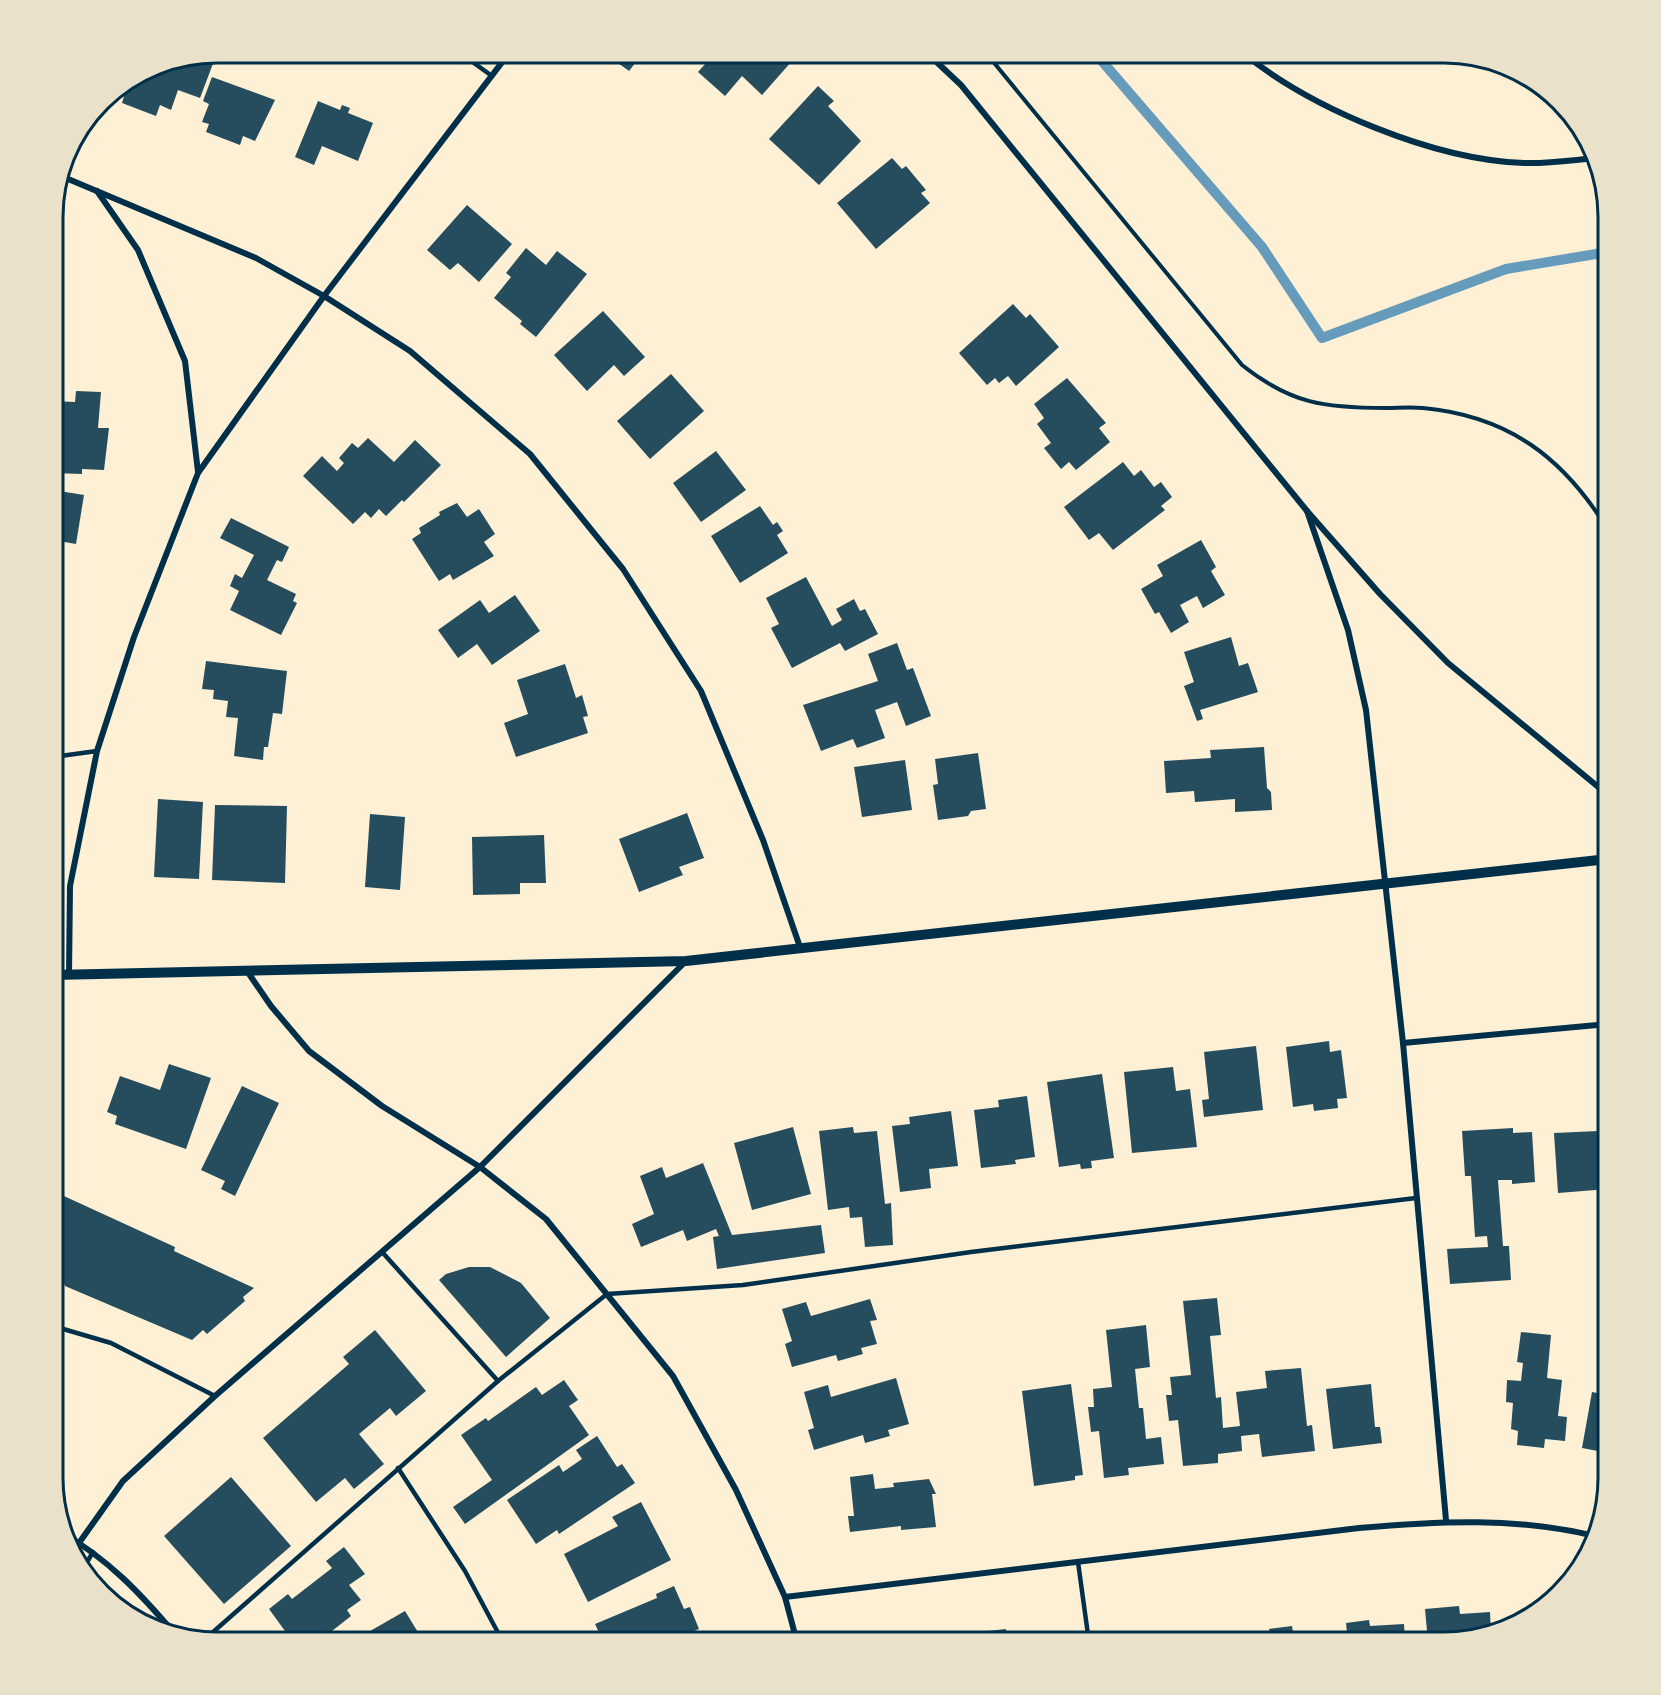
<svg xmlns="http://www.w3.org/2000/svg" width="1661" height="1695" viewBox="0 0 1661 1695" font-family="'Exo 2',sans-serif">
  <rect width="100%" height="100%" fill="#fdf0d5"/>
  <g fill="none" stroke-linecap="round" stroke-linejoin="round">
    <polyline stroke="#669bbc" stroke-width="10" points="1095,53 1262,247 1322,338 1506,269 1608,252"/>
  </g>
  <g fill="#264d5e">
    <polygon points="217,53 200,98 178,90 171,110 160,105 156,116 122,103 125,93 119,90 120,86 154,65"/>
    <polygon points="604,53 643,53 629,71"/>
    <polygon points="715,53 782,53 792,61 762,95 742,76 725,96 698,72"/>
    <polygon points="1484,61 1505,66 1505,68 1483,64"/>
    <polygon points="212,77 275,100 255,141 243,136 240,145 206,132 209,124 202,122 209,104 203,101"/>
    <polygon points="818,86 834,101 828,106 861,141 819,185 769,139"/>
    <polygon points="318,101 340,110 342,105 350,108 348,113 373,123 358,161 322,146 314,165 295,157"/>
    <polygon points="892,158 902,169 906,166 926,190 921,193 930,203 876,249 837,203"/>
    <polygon points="467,205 512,244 479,282 458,263 450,270 427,250"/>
    <polygon points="526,248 546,265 557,251 587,274 536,337 520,324 522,321 494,298 511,277 506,273"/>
    <polygon points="1013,304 1026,318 1030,314 1059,347 1016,386 1008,376 999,383 995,378 987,385 959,353"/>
    <polygon points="603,311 645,357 624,376 614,365 587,391 554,355"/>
    <polygon points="671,374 704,411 650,459 617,421"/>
    <polygon points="1067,378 1106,423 1099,428 1110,442 1076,470 1069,462 1061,469 1044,448 1051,443 1037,424 1044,418 1034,404"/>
    <polygon points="76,391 101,392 98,428 109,428 104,470 82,469 82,474 53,473 53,401 75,402"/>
    <polygon points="368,438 394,462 415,440 441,465 404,502 402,500 386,516 379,509 371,518 365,512 353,524 303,476 322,456 337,471 344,463 339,458 352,443 358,448"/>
    <polygon points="716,451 746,490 701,522 673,483"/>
    <polygon points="1123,462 1134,476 1141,470 1154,487 1161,482 1172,497 1161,506 1165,510 1113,550 1099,533 1089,540 1064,507"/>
    <polygon points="53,490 84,495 76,544 53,540"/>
    <polygon points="457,503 467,517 479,509 495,534 484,542 494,556 453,580 450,574 439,581 412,539 421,533 419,528 440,515 439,512"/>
    <polygon points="760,506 773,525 777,522 783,531 777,535 788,553 740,583 711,536"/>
    <polygon points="231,518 289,547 282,562 277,560 267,580 296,594 293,601 297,603 281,635 230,610 239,591 230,586 235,574 242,578 254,555 220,538"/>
    <polygon points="1201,540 1216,567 1211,571 1225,595 1203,608 1197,596 1180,605 1189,622 1171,633 1159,612 1155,614 1141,589 1163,576 1157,565"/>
    <polygon points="806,577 832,626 842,620 836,609 854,599 860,611 865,609 878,634 845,651 840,643 792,668 771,628 779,624 766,598"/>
    <polygon points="515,595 540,631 492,665 477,644 458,658 438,630 480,600 489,613"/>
    <polygon points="1231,637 1239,666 1248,663 1258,692 1200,710 1203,719 1197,721 1184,686 1194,682 1184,652"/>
    <polygon points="897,643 907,670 913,668 931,716 906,726 897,702 875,710 885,738 857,748 853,739 821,751 803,705 878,681 868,654"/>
    <polygon points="206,661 287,671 282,714 273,713 268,747 264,747 263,760 234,756 238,718 226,717 228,701 213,699 214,690 202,689"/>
    <polygon points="565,664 576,698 582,695 588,716 583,717 588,733 516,757 504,723 528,714 517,680"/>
    <polygon points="1264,747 1267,788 1271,792 1272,810 1235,812 1235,799 1195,802 1194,791 1166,793 1164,761 1211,758 1210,750"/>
    <polygon points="978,753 986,809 971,811 968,816 938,820 933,785 938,784 935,759"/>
    <polygon points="905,760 912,810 862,817 854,767"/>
    <polygon points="158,799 203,802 199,879 154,877"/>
    <polygon points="215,805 287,806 285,883 212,880"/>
    <polygon points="687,813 704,858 679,867 683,875 639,892 619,839"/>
    <polygon points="370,814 405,817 400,890 365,887"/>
    <polygon points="544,835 546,883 520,883 520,894 473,895 472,837"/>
    <polygon points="1329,1041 1330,1052 1341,1050 1347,1098 1337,1099 1338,1108 1314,1111 1313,1104 1293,1107 1286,1047"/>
    <polygon points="1256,1046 1263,1110 1204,1117 1202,1100 1209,1099 1204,1052"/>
    <polygon points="169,1064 211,1078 186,1149 115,1124 117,1116 107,1112 120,1076 160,1090"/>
    <polygon points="1173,1067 1176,1091 1190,1089 1197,1147 1132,1153 1124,1072"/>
    <polygon points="1102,1074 1114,1158 1091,1161 1092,1168 1081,1169 1080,1164 1059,1167 1047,1082"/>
    <polygon points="242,1086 279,1103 235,1196 221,1189 225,1181 201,1170"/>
    <polygon points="1027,1096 1035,1157 1015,1160 1016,1164 981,1168 974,1110 999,1107 998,1100"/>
    <polygon points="951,1111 958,1166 929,1169 931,1188 900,1192 892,1126 910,1124 909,1117"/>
    <polygon points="1608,1122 1608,1189 1558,1193 1554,1133 1598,1131 1597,1123"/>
    <polygon points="793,1127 811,1194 752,1210 734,1143"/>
    <polygon points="853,1127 854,1133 877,1131 885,1204 891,1203 893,1245 865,1247 862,1217 850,1218 849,1207 828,1210 819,1131"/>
    <polygon points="1513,1128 1513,1133 1532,1132 1535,1182 1512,1184 1512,1180 1498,1180 1503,1246 1509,1246 1511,1280 1450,1284 1447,1249 1488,1247 1487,1236 1475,1237 1471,1176 1465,1176 1462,1131"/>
    <polygon points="703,1163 732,1235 821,1225 825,1253 717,1269 713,1237 719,1236 716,1229 687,1241 683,1230 641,1247 632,1224 654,1214 640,1176 662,1167 666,1178"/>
    <polygon points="53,1191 175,1247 174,1251 254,1288 243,1297 245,1301 207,1334 203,1330 192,1340 65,1286 53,1257"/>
    <polygon points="469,1267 490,1267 521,1283 550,1318 506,1357 439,1280 446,1274"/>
    <polygon points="1217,1298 1221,1335 1210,1336 1216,1398 1221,1397 1223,1428 1240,1426 1236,1392 1267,1388 1265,1371 1301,1368 1307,1426 1312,1425 1315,1451 1262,1457 1259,1434 1241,1436 1242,1451 1218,1454 1218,1463 1183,1466 1178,1420 1169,1421 1166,1395 1172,1395 1170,1377 1191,1375 1183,1301"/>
    <polygon points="870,1299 877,1320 870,1321 877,1344 861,1348 863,1354 838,1361 836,1355 792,1367 785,1344 792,1341 782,1309 806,1302 811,1316"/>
    <polygon points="1146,1325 1150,1367 1135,1369 1139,1408 1143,1408 1146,1439 1161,1437 1164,1464 1128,1468 1129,1475 1104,1478 1099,1431 1091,1432 1088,1407 1094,1407 1093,1389 1112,1387 1106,1330"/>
    <polygon points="375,1330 426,1391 396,1416 390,1408 359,1434 384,1464 354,1489 345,1478 316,1502 263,1438 349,1364 343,1357"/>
    <polygon points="1521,1332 1551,1335 1547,1378 1562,1380 1558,1416 1567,1417 1565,1441 1545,1439 1544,1448 1517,1445 1518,1431 1511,1429 1513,1403 1506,1402 1507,1380 1521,1381 1523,1363 1517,1362"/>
    <polygon points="896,1378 909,1424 888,1430 890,1436 865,1443 863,1435 814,1450 808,1430 814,1428 804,1392 828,1385 831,1397"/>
    <polygon points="564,1380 578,1400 569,1406 589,1435 465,1524 453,1507 492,1480 461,1435 486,1418 488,1421 536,1387 542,1395"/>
    <polygon points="1071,1384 1083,1475 1075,1476 1075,1480 1034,1486 1022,1391"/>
    <polygon points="1371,1384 1375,1427 1380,1427 1382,1443 1333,1449 1326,1389"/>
    <polygon points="1592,1392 1608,1395 1608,1453 1582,1448"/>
    <polygon points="597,1436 617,1467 622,1464 635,1483 559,1534 557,1530 536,1544 507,1500 559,1465 563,1472 582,1459 576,1450"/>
    <polygon points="873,1474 875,1489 894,1487 893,1483 929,1479 936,1494 932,1494 936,1527 901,1530 901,1526 850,1532 848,1516 854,1516 850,1477"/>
    <polygon points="231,1477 291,1546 224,1604 164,1536"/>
    <polygon points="641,1502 671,1560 588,1602 564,1554 618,1526 612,1517"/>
    <polygon points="344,1547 365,1574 349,1585 361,1600 347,1610 351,1616 318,1642 282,1642 278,1637 285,1631 269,1609 288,1594 292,1599 332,1568 326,1561"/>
    <polygon points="674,1586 684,1609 690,1607 699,1629 666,1642 612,1642 610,1638 603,1641 595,1624 657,1598 656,1594"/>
    <polygon points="1459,1606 1460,1614 1490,1612 1491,1633 1445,1642 1428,1642 1425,1609"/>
    <polygon points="1521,1610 1535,1613 1519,1623"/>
    <polygon points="405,1611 424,1642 351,1642"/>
    <polygon points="1369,1620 1370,1626 1404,1624 1405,1642 1348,1642 1346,1623"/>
    <polygon points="1292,1626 1294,1637 1320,1633 1321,1642 1271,1642 1269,1629"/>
    <polygon points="1006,1629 1007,1642 970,1642 969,1633"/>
    <polygon points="1216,1638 1216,1642 1190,1642 1190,1641"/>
  </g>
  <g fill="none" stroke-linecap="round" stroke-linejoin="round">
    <path stroke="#003049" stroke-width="4" d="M986 53 1242 365C1291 404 1325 408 1386 408 1398 408 1411 407 1423 408 1509 416 1564 458 1608 530"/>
    <g stroke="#003049" stroke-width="4.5">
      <polyline points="460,53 492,76"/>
      <polyline points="53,757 97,751"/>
      <polyline points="383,1253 498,1381"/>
      <polyline points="53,1326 111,1343 215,1396"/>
      <polyline points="398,1468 465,1571 503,1642"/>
      <polyline points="1078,1562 1089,1642"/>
      <polyline points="83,1569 93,1552"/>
      <polyline points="204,1640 498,1381 607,1294 743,1285 971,1252 1416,1198"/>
    </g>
    <g stroke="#003049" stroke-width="6">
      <polyline points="927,53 961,85 1307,511 1380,594 1448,663 1608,795"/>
      <path d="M1243 53C1312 109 1434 160 1524 163 1548 164 1573 160 1597 158"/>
      <polyline points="61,176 256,258 324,296 410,351 530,454 623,569 701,691 763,840 801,950"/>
      <polyline points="97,191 138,250 185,361 198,472"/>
      <polyline points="1307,511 1348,630 1366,710 1403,1043 1446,1520"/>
      <polyline points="247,971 271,1006 309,1051 382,1106 480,1167 546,1219 673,1376 736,1490 785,1597 797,1642"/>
      <polyline points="69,975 70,886 97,751 134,637 198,473 324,296 509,53"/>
      <polyline points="1403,1043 1608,1024"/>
      <path d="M62 1533C107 1558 141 1594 174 1633"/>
      <polyline points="79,1543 123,1481 215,1396 480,1167 686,961"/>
      <path d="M785 1597 1359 1528C1439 1521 1516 1517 1595 1536"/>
    </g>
    <polyline stroke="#003049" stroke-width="10" points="53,975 686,961 1608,859"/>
  </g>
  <path d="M0 0H1661V1695H0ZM217 63H1444A154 154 0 0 1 1598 217V1478A154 154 0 0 1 1444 1632H217A154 154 0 0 1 63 1478V217A154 154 0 0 1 217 63Z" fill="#e9e1ca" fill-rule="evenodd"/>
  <path fill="none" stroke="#003049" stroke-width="3" d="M217 63H1444A154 154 0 0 1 1598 217V1478A154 154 0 0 1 1444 1632H217A154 154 0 0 1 63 1478V217A154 154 0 0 1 217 63Z"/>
</svg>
